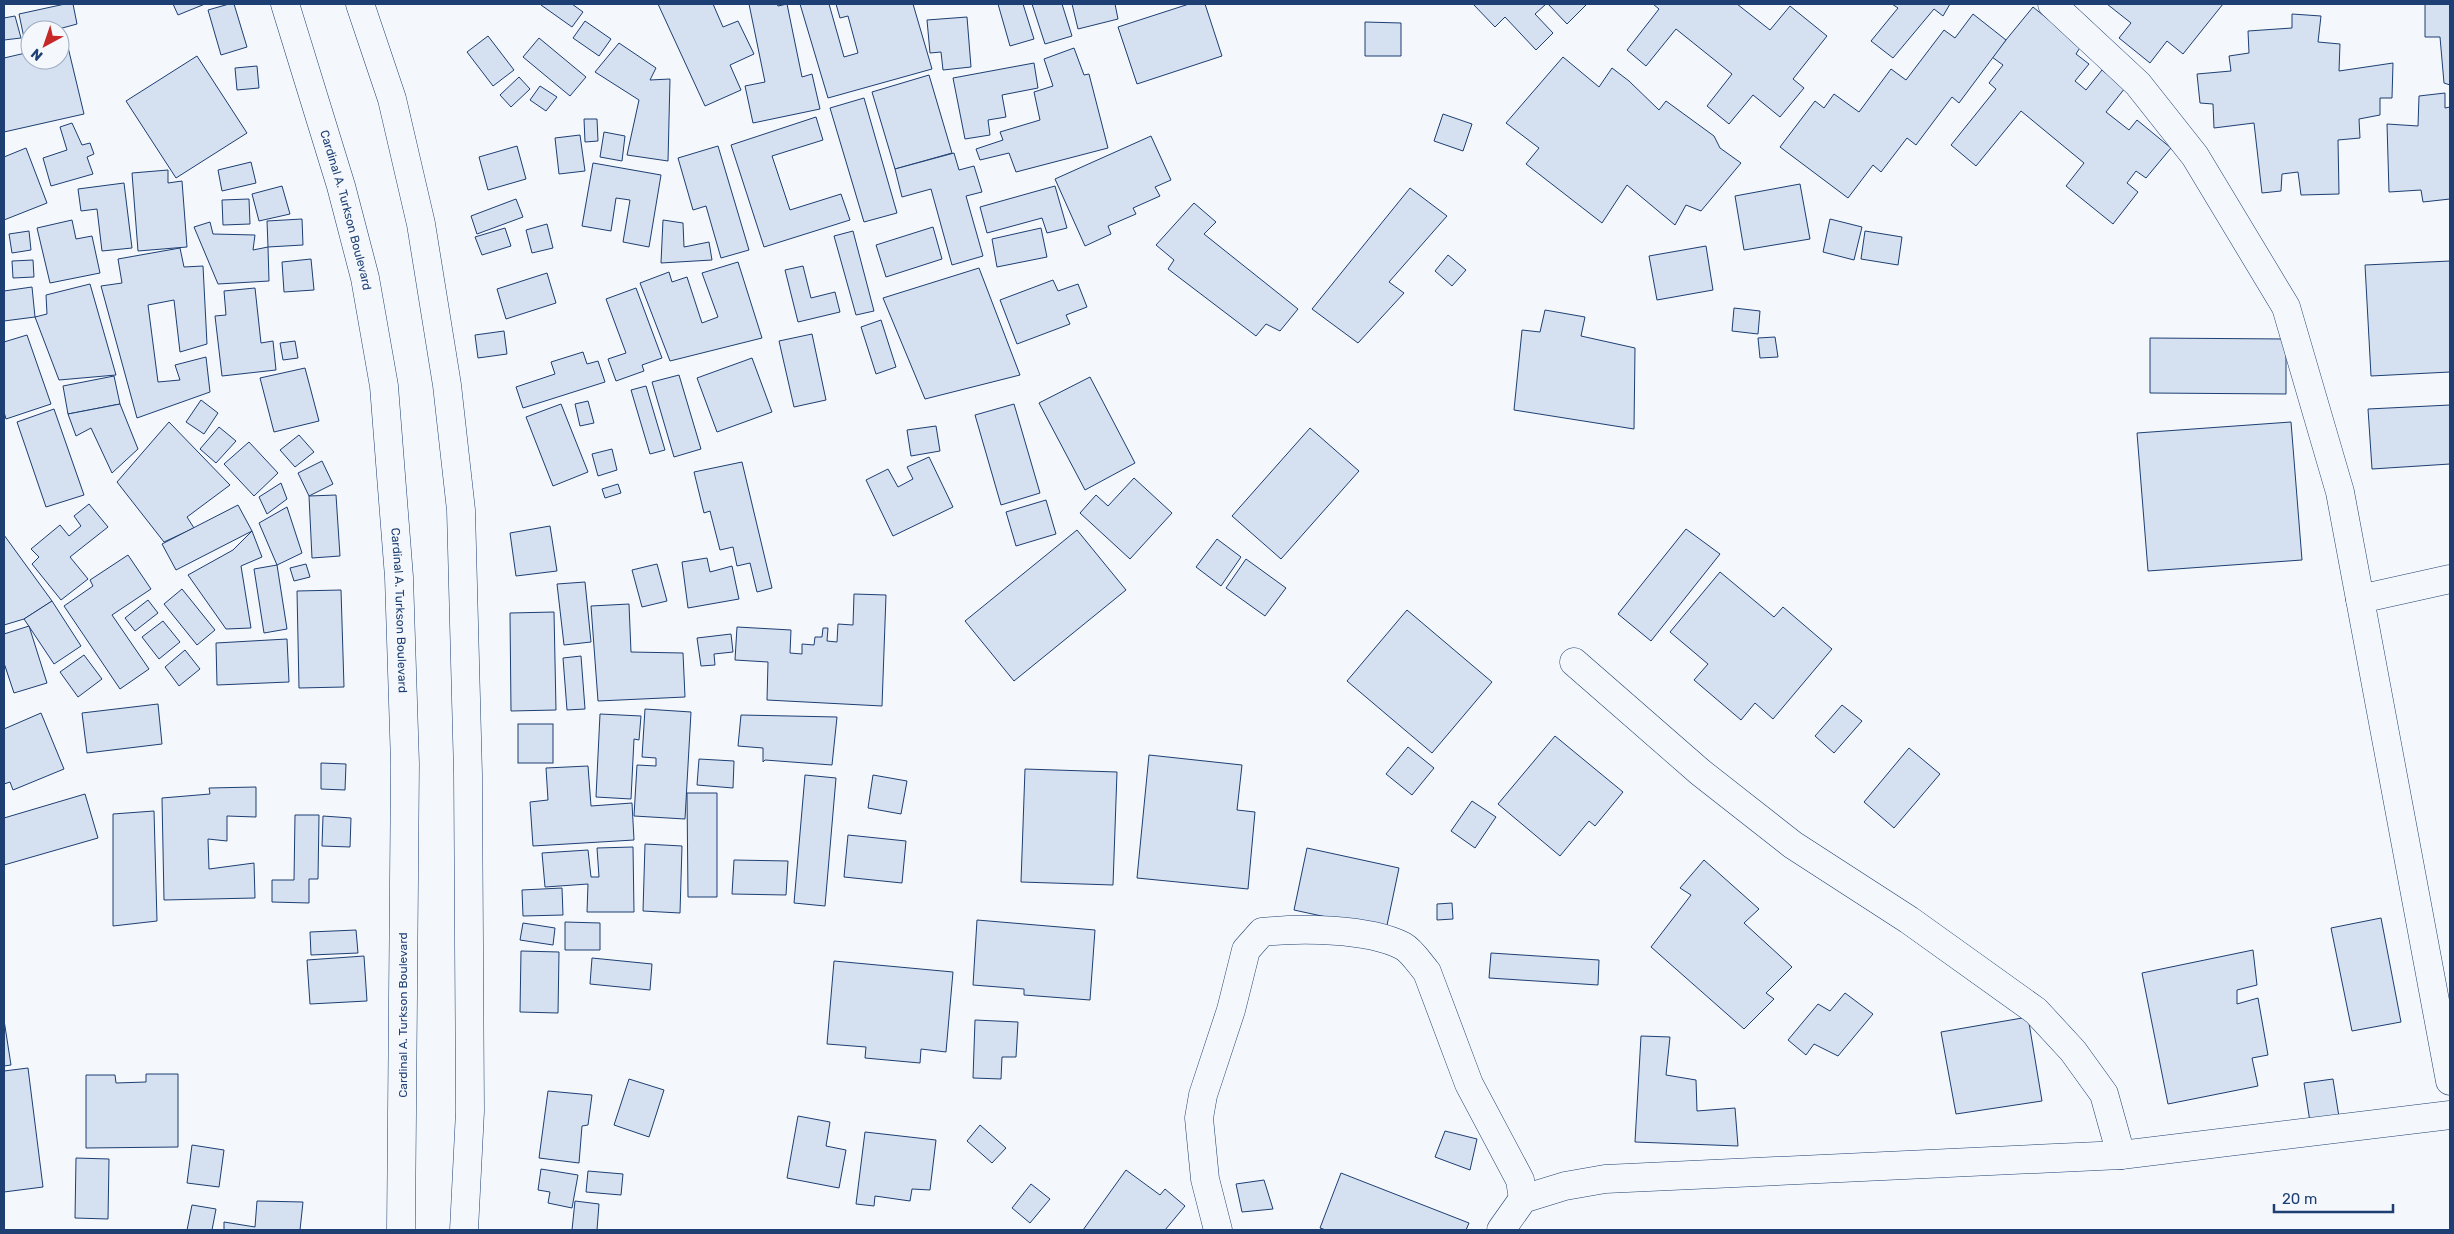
<svg xmlns="http://www.w3.org/2000/svg" width="2454" height="1234" viewBox="0 0 2454 1234" font-family="Rubik,sans-serif">
  <rect width="100%" height="100%" fill="#f4f7fb"/>
  <g fill="#d5e0f0" stroke="#1d3f73">
    <polygon points="65,4 73,4 77,24 55,30 30,30 30,36 24,38 19,14"/>
    <polygon points="173,4 205,4 178,15"/>
    <polygon points="229,4 234,4 247,47 221,55 208,10"/>
    <polygon points="542,4 572,4 583,12 572,27 541,5"/>
    <polygon points="658,4 713,4 723,27 738,21 754,54 730,65 741,90 705,106"/>
    <polygon points="749,4 777,4 778,6 787,4 802,77 812,74 820,109 753,123 745,86 765,82"/>
    <polygon points="800,4 829,4 844,57 858,53 848,16 840,18 836,4 913,4 932,69 828,98"/>
    <polygon points="998,4 1023,4 1034,39 1010,46"/>
    <polygon points="1032,4 1062,4 1072,36 1045,44"/>
    <polygon points="1072,4 1115,4 1118,19 1078,29"/>
    <polygon points="1189,4 1205,4 1222,56 1137,84 1118,27"/>
    <polygon points="1473,4 1546,4 1535,14 1553,33 1536,50 1505,17 1495,27"/>
    <polygon points="1548,4 1587,4 1567,24"/>
    <polygon points="1653,4 1737,4 1770,30 1790,6 1827,36 1793,79 1804,88 1780,117 1753,95 1729,124 1707,106 1732,74 1676,29 1646,66 1627,50 1659,9"/>
    <polygon points="1892,4 1950,4 1943,16 1934,9 1893,58 1871,41 1898,8"/>
    <polygon points="2107,4 2223,4 2183,54 2167,41 2150,63 2119,38 2131,23"/>
    <polygon points="2425,4 2450,4 2450,85 2444,83 2440,37 2425,37"/>
    <polygon points="2033,7 2081,46 2076,54 2089,64 2075,81 2086,90 2102,70 2125,88 2106,112 2129,130 2137,120 2171,148 2146,178 2136,171 2127,183 2138,192 2113,224 2066,186 2084,163 2021,111 1976,166 1951,145 1996,89 1989,83 2003,65 1992,57"/>
    <polygon points="1973,14 2006,40 1959,103 1952,97 1916,145 1907,138 1881,172 1873,165 1848,198 1780,147 1815,101 1824,108 1834,94 1859,112 1891,69 1906,80 1944,30 1955,38"/>
    <polygon points="2292,14 2321,16 2318,42 2340,44 2339,71 2393,63 2392,98 2380,98 2380,115 2359,119 2360,138 2338,140 2339,194 2301,195 2298,172 2282,174 2281,191 2262,193 2254,123 2214,128 2213,104 2200,103 2197,74 2231,71 2229,56 2249,53 2248,31 2292,28"/>
    <polygon points="15,16 21,38 4,40 4,18"/>
    <polygon points="967,17 971,67 943,70 941,52 930,53 927,20"/>
    <polygon points="585,21 611,39 599,56 573,38"/>
    <polygon points="1365,22 1401,23 1401,56 1365,56"/>
    <polygon points="488,36 514,70 493,86 467,52"/>
    <polygon points="539,38 586,77 570,96 523,57"/>
    <polygon points="67,43 84,114 4,132 4,58 30,52 30,60 60,60 60,45"/>
    <polygon points="619,43 656,68 650,80 670,79 668,161 627,155 639,100 595,72"/>
    <polygon points="1074,48 1084,75 1089,74 1108,148 1016,172 1009,153 980,160 976,149 1003,140 1000,132 1040,120 1034,92 1053,86 1044,59"/>
    <polygon points="197,56 247,133 176,178 126,101"/>
    <polygon points="1563,57 1599,87 1612,68 1629,81 1659,110 1666,101 1714,136 1720,148 1741,163 1701,211 1686,205 1675,225 1627,185 1602,223 1526,164 1539,148 1506,123"/>
    <polygon points="1034,63 1038,88 1002,95 1006,117 988,120 990,135 965,139 953,78"/>
    <polygon points="257,66 259,88 237,90 235,68"/>
    <polygon points="929,75 952,153 895,169 872,92"/>
    <polygon points="519,77 530,89 511,107 500,95"/>
    <polygon points="540,86 557,97 546,111 530,100"/>
    <polygon points="2445,93 2445,108 2450,107 2450,199 2423,202 2421,190 2389,192 2387,124 2418,126 2419,96"/>
    <polygon points="864,98 897,213 864,222 830,108"/>
    <polygon points="1443,114 1472,124 1463,151 1434,141"/>
    <polygon points="816,117 823,140 772,156 790,210 841,194 850,220 764,247 731,145"/>
    <polygon points="584,119 597,119 598,141 585,142"/>
    <polygon points="72,123 82,145 90,143 94,154 87,157 93,174 51,186 43,158 67,150 60,127"/>
    <polygon points="604,132 625,136 622,161 600,157"/>
    <polygon points="580,135 585,171 559,174 555,138"/>
    <polygon points="1151,136 1171,180 1155,187 1160,196 1133,208 1136,214 1108,226 1111,234 1085,246 1055,179"/>
    <polygon points="517,146 526,179 488,190 479,157"/>
    <polygon points="718,146 749,250 721,258 706,206 693,210 678,158"/>
    <polygon points="26,148 47,203 4,220 4,157"/>
    <polygon points="954,153 959,170 974,166 982,192 966,196 983,256 952,265 931,189 902,197 895,169"/>
    <polygon points="251,162 256,183 222,191 218,170"/>
    <polygon points="593,163 661,175 649,247 623,242 630,200 616,198 611,231 582,226"/>
    <polygon points="168,170 168,183 182,181 187,247 138,251 132,173"/>
    <polygon points="124,183 132,248 102,251 97,209 81,211 78,189"/>
    <polygon points="1800,184 1810,239 1744,250 1735,196"/>
    <polygon points="282,186 290,214 259,221 252,194"/>
    <polygon points="1055,186 1067,228 1047,233 1042,218 987,233 980,207"/>
    <polygon points="1410,188 1447,216 1389,282 1404,293 1358,343 1312,309"/>
    <polygon points="249,199 250,224 223,225 222,200"/>
    <polygon points="516,199 523,217 477,234 471,216"/>
    <polygon points="1194,203 1216,222 1204,234 1298,309 1280,331 1266,324 1256,336 1168,269 1174,260 1156,245"/>
    <polygon points="302,219 303,245 268,247 267,221"/>
    <polygon points="1830,219 1862,227 1854,260 1823,252"/>
    <polygon points="72,220 76,239 92,236 100,273 50,283 37,228"/>
    <polygon points="663,220 683,223 684,247 709,242 712,260 661,263"/>
    <polygon points="210,222 213,234 255,235 253,250 268,247 269,281 218,284 194,227"/>
    <polygon points="547,224 553,248 532,253 526,230"/>
    <polygon points="933,227 942,259 886,277 876,245"/>
    <polygon points="505,228 511,246 482,255 475,237"/>
    <polygon points="1041,228 1047,257 997,267 992,239"/>
    <polygon points="29,231 31,250 12,253 9,234"/>
    <polygon points="853,231 874,311 856,315 834,236"/>
    <polygon points="1865,231 1902,237 1898,265 1861,259"/>
    <polygon points="1706,246 1713,290 1657,300 1649,256"/>
    <polygon points="180,248 184,267 203,266 207,344 180,352 174,300 148,305 158,382 180,380 175,365 206,357 210,392 137,418 101,286 122,283 118,259"/>
    <polygon points="1448,255 1466,270 1452,286 1435,271"/>
    <polygon points="311,259 314,290 284,292 282,262"/>
    <polygon points="33,260 34,277 13,278 12,261"/>
    <polygon points="2450,261 2450,372 2371,376 2365,265"/>
    <polygon points="738,262 762,338 670,361 640,283 669,272 672,282 687,277 702,323 718,317 702,273"/>
    <polygon points="803,266 811,298 835,292 840,312 798,322 785,270"/>
    <polygon points="979,268 1020,375 925,399 883,298"/>
    <polygon points="547,273 556,303 506,319 497,289"/>
    <polygon points="1053,280 1058,291 1078,284 1087,307 1066,315 1070,324 1017,344 1000,300"/>
    <polygon points="90,284 116,375 59,380 35,317 47,314 46,295"/>
    <polygon points="32,287 35,317 4,321 4,291"/>
    <polygon points="255,288 261,343 273,341 276,370 222,376 215,316 226,315 224,291"/>
    <polygon points="636,288 662,358 642,365 644,371 616,381 608,359 626,353 606,299"/>
    <polygon points="1734,308 1760,311 1758,334 1732,331"/>
    <polygon points="1545,310 1585,317 1581,336 1635,348 1634,429 1514,410 1522,330 1540,332"/>
    <polygon points="881,320 896,367 876,374 861,327"/>
    <polygon points="504,331 507,354 478,358 475,335"/>
    <polygon points="812,334 826,400 794,407 779,341"/>
    <polygon points="27,335 51,404 6,419 4,412 4,342"/>
    <polygon points="1775,337 1778,357 1760,358 1758,338"/>
    <polygon points="2150,338 2286,339 2286,394 2150,393"/>
    <polygon points="295,341 298,358 283,360 280,343"/>
    <polygon points="583,352 587,364 598,361 605,382 523,408 516,387 555,374 551,362"/>
    <polygon points="752,358 772,412 717,432 697,378"/>
    <polygon points="305,368 319,421 274,432 260,378"/>
    <polygon points="679,375 701,449 674,457 652,382"/>
    <polygon points="114,376 120,404 68,414 63,386"/>
    <polygon points="1090,377 1135,463 1085,490 1039,403"/>
    <polygon points="646,386 665,450 650,454 631,390"/>
    <polygon points="201,400 218,413 204,434 186,422"/>
    <polygon points="588,401 594,423 580,426 575,404"/>
    <polygon points="120,404 138,449 112,473 91,428 76,436 68,414"/>
    <polygon points="561,404 588,472 553,486 526,417"/>
    <polygon points="1014,404 1040,493 1001,505 975,415"/>
    <polygon points="2450,405 2450,464 2372,469 2368,409"/>
    <polygon points="54,409 84,495 46,507 17,422"/>
    <polygon points="169,422 230,485 187,517 194,528 164,542 117,482"/>
    <polygon points="2291,422 2302,560 2148,571 2137,433"/>
    <polygon points="936,426 940,451 911,456 907,430"/>
    <polygon points="219,427 236,441 216,463 200,449"/>
    <polygon points="1310,428 1359,471 1281,559 1232,516"/>
    <polygon points="299,435 314,452 295,467 280,450"/>
    <polygon points="249,442 278,473 254,496 224,464"/>
    <polygon points="612,449 617,470 598,476 592,454"/>
    <polygon points="929,457 953,507 893,536 866,480 888,469 898,487 913,479 907,467"/>
    <polygon points="322,461 333,484 309,496 298,473"/>
    <polygon points="742,462 772,588 757,592 750,563 737,566 733,547 720,550 710,511 704,513 694,472"/>
    <polygon points="1134,478 1172,513 1130,559 1080,513 1096,495 1108,506"/>
    <polygon points="281,483 287,499 267,514 259,497"/>
    <polygon points="618,484 621,493 605,498 602,489"/>
    <polygon points="336,495 340,556 312,558 309,496"/>
    <polygon points="1046,500 1056,534 1016,546 1006,512"/>
    <polygon points="89,504 108,527 70,557 88,579 61,600 32,564 39,557 31,549 60,525 69,536 81,526 74,516"/>
    <polygon points="238,505 252,531 176,570 162,544"/>
    <polygon points="287,507 302,553 277,565 259,523"/>
    <polygon points="550,526 557,571 516,576 510,533"/>
    <polygon points="1686,529 1720,554 1651,641 1618,614"/>
    <polygon points="1077,530 1126,590 1014,681 965,621"/>
    <polygon points="252,531 262,557 241,566 251,628 226,629 188,575 233,550"/>
    <polygon points="4,535 52,601 24,619 4,625"/>
    <polygon points="1217,539 1241,557 1221,586 1196,567"/>
    <polygon points="128,555 151,589 112,615 149,669 120,689 64,606 93,586 90,580"/>
    <polygon points="707,558 710,572 732,566 739,599 688,608 682,562"/>
    <polygon points="1246,559 1286,588 1265,616 1226,588"/>
    <polygon points="306,564 310,577 294,581 290,568"/>
    <polygon points="657,564 667,601 642,607 632,570"/>
    <polygon points="277,565 287,629 264,633 254,569"/>
    <polygon points="1720,572 1774,617 1783,607 1832,649 1773,719 1755,703 1741,720 1694,680 1708,664 1670,632"/>
    <polygon points="585,582 591,642 564,645 557,584"/>
    <polygon points="182,589 215,630 197,645 164,604"/>
    <polygon points="341,590 344,687 299,688 297,591"/>
    <polygon points="854,594 886,595 882,706 767,700 768,662 735,660 737,627 791,630 790,653 802,654 802,644 814,645 815,637 822,637 823,628 828,628 827,641 837,642 838,624 853,625"/>
    <polygon points="148,600 158,613 135,631 125,618"/>
    <polygon points="52,601 81,646 54,664 24,619"/>
    <polygon points="629,604 631,652 683,653 685,697 598,701 591,606"/>
    <polygon points="1407,610 1492,682 1432,753 1347,681"/>
    <polygon points="554,612 556,710 511,711 510,613"/>
    <polygon points="163,621 180,642 159,659 142,637"/>
    <polygon points="29,626 47,683 14,693 4,663 4,634"/>
    <polygon points="731,634 733,652 714,654 715,665 701,666 697,638"/>
    <polygon points="287,639 289,682 217,685 216,643"/>
    <polygon points="185,650 200,669 179,686 165,667"/>
    <polygon points="84,655 102,679 78,697 60,672"/>
    <polygon points="581,656 585,709 567,710 563,658"/>
    <polygon points="158,704 162,744 87,753 82,713"/>
    <polygon points="1842,705 1862,721 1834,753 1815,736"/>
    <polygon points="645,709 691,712 685,819 634,816 637,765 656,766 656,758 642,757"/>
    <polygon points="41,713 64,769 13,790 10,782 4,784 4,729"/>
    <polygon points="600,714 641,716 639,740 634,739 631,799 596,797"/>
    <polygon points="741,715 837,717 832,765 765,760 763,762 763,748 738,746"/>
    <rect x="518" y="724" width="35" height="39"/>
    <polygon points="1555,736 1623,792 1595,826 1589,821 1560,856 1498,804"/>
    <polygon points="1408,747 1434,768 1412,795 1386,774"/>
    <polygon points="1909,748 1940,774 1894,828 1864,802"/>
    <polygon points="1149,755 1242,765 1237,810 1255,812 1248,889 1137,878"/>
    <polygon points="699,759 734,761 733,788 697,785"/>
    <polygon points="321,763 346,764 345,790 321,789"/>
    <polygon points="588,766 591,806 632,803 634,840 533,846 530,802 548,800 546,768"/>
    <polygon points="1025,769 1117,772 1113,885 1021,882"/>
    <polygon points="805,775 836,778 825,906 794,903"/>
    <polygon points="873,775 907,781 901,814 868,808"/>
    <polygon points="256,787 256,817 227,816 227,841 208,839 209,869 254,863 255,898 164,900 162,798 210,794 209,788"/>
    <polygon points="687,793 717,793 717,897 688,897"/>
    <polygon points="85,794 98,838 4,865 4,818"/>
    <polygon points="1472,801 1496,817 1475,848 1451,831"/>
    <polygon points="154,811 157,921 113,926 113,814"/>
    <polygon points="295,815 319,815 318,879 309,879 309,903 272,902 272,880 294,880"/>
    <polygon points="323,816 351,818 350,847 322,846"/>
    <polygon points="848,835 906,841 902,883 844,877"/>
    <polygon points="645,844 682,846 680,913 643,911"/>
    <polygon points="633,847 634,912 587,912 588,884 545,887 542,853 588,850 591,877 599,877 597,848"/>
    <polygon points="1307,848 1399,868 1386,930 1294,910"/>
    <polygon points="734,860 788,861 786,895 732,894"/>
    <polygon points="1704,860 1759,909 1744,923 1792,967 1766,993 1774,999 1744,1029 1651,947 1691,895 1680,888"/>
    <polygon points="562,888 563,915 523,916 522,890"/>
    <polygon points="1452,903 1453,919 1437,920 1437,904"/>
    <polygon points="2381,918 2401,1022 2352,1031 2331,928"/>
    <polygon points="977,920 1095,930 1090,1000 1024,995 1024,989 973,985"/>
    <polygon points="565,922 600,923 600,950 565,950"/>
    <polygon points="523,923 555,928 553,945 520,940"/>
    <polygon points="356,930 358,953 311,955 310,932"/>
    <polygon points="2253,950 2257,985 2237,990 2237,1004 2258,998 2268,1055 2252,1058 2258,1086 2168,1104 2142,973"/>
    <polygon points="521,951 559,952 558,1013 520,1012"/>
    <polygon points="1491,953 1599,960 1598,985 1489,978"/>
    <polygon points="364,956 367,1001 310,1004 307,960"/>
    <polygon points="592,958 652,964 650,990 590,984"/>
    <polygon points="834,961 953,972 946,1052 921,1049 920,1063 865,1058 866,1047 827,1044"/>
    <polygon points="1845,993 1873,1014 1838,1056 1814,1044 1806,1055 1788,1040 1818,1004 1830,1011"/>
    <polygon points="2028,1017 2042,1101 1956,1114 1941,1032"/>
    <polygon points="4,1020 11,1065 4,1066"/>
    <polygon points="975,1020 1018,1022 1016,1057 1002,1057 1001,1079 973,1078"/>
    <polygon points="1641,1036 1670,1037 1666,1075 1696,1080 1697,1111 1735,1108 1738,1146 1635,1142"/>
    <polygon points="28,1068 43,1187 4,1192 4,1071"/>
    <polygon points="146,1074 178,1074 178,1147 86,1148 86,1075 115,1075 116,1083 146,1082"/>
    <polygon points="629,1079 664,1090 649,1137 614,1125"/>
    <polygon points="2333,1079 2339,1117 2310,1122 2304,1083"/>
    <polygon points="548,1091 592,1095 588,1125 582,1126 579,1163 539,1158"/>
    <polygon points="798,1116 830,1122 826,1146 846,1150 839,1188 787,1178"/>
    <polygon points="980,1125 1006,1148 992,1163 967,1141"/>
    <polygon points="1445,1131 1477,1139 1470,1170 1435,1157"/>
    <polygon points="865,1132 936,1140 930,1190 912,1189 910,1201 875,1196 874,1206 856,1204"/>
    <polygon points="192,1145 224,1150 219,1187 187,1183"/>
    <polygon points="76,1158 109,1159 108,1219 75,1218"/>
    <polygon points="541,1169 578,1175 572,1208 548,1203 550,1192 538,1190"/>
    <polygon points="1126,1170 1160,1195 1165,1189 1185,1206 1165,1230 1083,1230"/>
    <polygon points="588,1171 623,1174 621,1195 586,1192"/>
    <polygon points="1341,1173 1469,1223 1466,1230 1326,1230 1320,1228"/>
    <polygon points="1264,1180 1273,1209 1242,1212 1236,1184"/>
    <polygon points="1031,1184 1050,1199 1030,1223 1012,1208"/>
    <polygon points="257,1201 303,1202 300,1230 224,1230 224,1222 255,1227"/>
    <polygon points="575,1201 599,1204 597,1230 572,1230"/>
    <polygon points="192,1205 216,1209 212,1230 187,1230"/>
  </g>
  <g fill="none" stroke-linecap="round" stroke-linejoin="round">
    <defs>
      <g id="street">
        <polyline points="2052,4 2138,84 2195,156 2286,307 2340,492 2450,1081"/>
        <polyline points="2360,599 2450,579"/>
        <polyline points="1574,662 1700,772 1793,845 1909,920 2036,1011 2073,1051 2104,1094 2121,1155"/>
        <path d="M1218 1230 1205 1179 1199 1118 1203 1095 1231 1010 1246 950 1262 932C1300 928 1368 928 1403 946 1412 951 1420 964 1427 972L1469 1084 1520 1180 1523 1199"/>
        <polyline points="1501,1230 1523,1199 1565,1186 1605,1179 2121,1155 2450,1115"/>
      </g>
      <g id="secondary">
        <path id="s1" d="M285 4 341 186 365 278 384 386 399 577 405 764 401 1230"/>
        <polyline points="360,4 392,99 421,224 447,385 461,510 468,774 470,1111 464,1230"/>
      </g>
    </defs>
    <use href="#street" stroke="#1d3f73" stroke-width="29"/>
    <use href="#secondary" stroke="#1d3f73" stroke-width="29"/>
    <use href="#street" stroke="#f4f7fb" stroke-width="28"/>
    <use href="#secondary" stroke="#f4f7fb" stroke-width="28"/>
  </g>
  <g text-anchor="middle" dominant-baseline="central" stroke-width="4" stroke-linejoin="round" paint-order="stroke">
    <g font-size="12" fill="#1d3f73" stroke="#f4f7fb">
      <text stroke="none"><textPath href="#s1" startOffset="215">Cardinal A. Turkson Boulevard</textPath></text>
      <text stroke="none"><textPath href="#s1" startOffset="620">Cardinal A. Turkson Boulevard</textPath></text>
      <text transform="translate(403 1015) rotate(-90)">Cardinal A. Turkson Boulevard</text>
    </g>
  </g>
  <rect width="2454" height="1234" fill="none" stroke="#1d3f73" stroke-width="10"/>
  <g transform="translate(45 45) rotate(220)"><circle r="24" fill="#f4f7fb" stroke="#9eadc5"/>
  <path d="M0-4L9 19L0 12L-9 19Z" fill="#c62828"/>
  <text y="-8" font-size="14" font-weight="bold" text-anchor="middle" fill="#1d3f73">N</text>
  </g>
  <path d="M2274 1204v8h119v-8" fill="none" stroke="#1d3f73" stroke-width="2.5"/>
  <text x="2282" y="1204" font-size="15" fill="#1d3f73" stroke="#f4f7fb" stroke-width="4" paint-order="stroke">20 m</text>
</svg>
